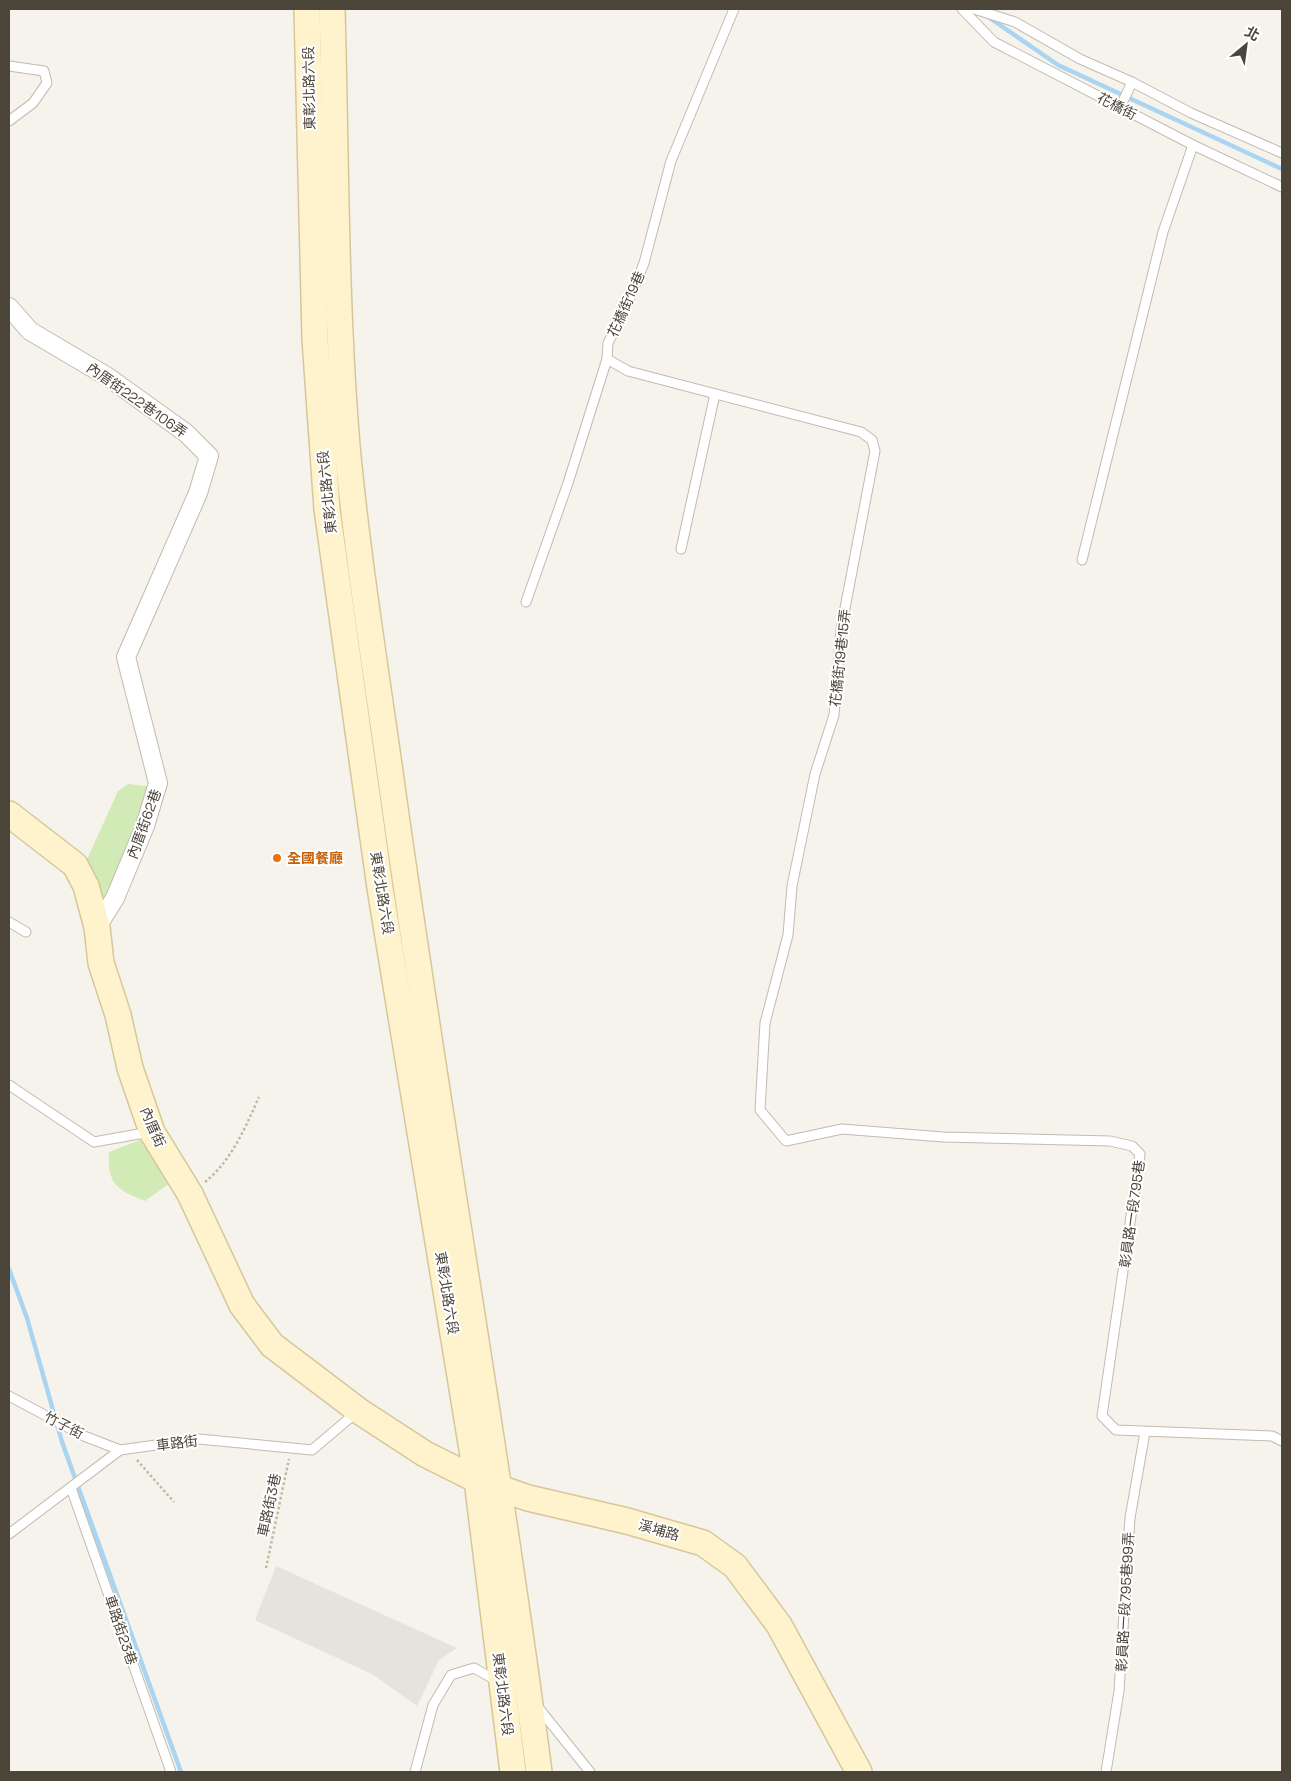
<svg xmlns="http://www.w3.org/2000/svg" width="1291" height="1781" viewBox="0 0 1291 1781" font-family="'Space Grotesk','Noto Sans TC',sans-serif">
  <rect width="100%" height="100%" fill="#f6f3ec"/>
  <polygon fill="#e6e2dd" points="276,1566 457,1648 439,1660 417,1706 372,1674 255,1620"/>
  <g fill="#d2eab5">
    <polygon points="128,784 154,787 105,901 79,877 118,791"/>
    <path d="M148 1137 170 1183 145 1201C117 1190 107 1184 109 1152Z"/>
  </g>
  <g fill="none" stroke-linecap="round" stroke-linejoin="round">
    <g stroke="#a9d4f2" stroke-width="4.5">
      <polyline points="987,16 1058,65 1282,169"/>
      <polyline points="9,1269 27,1318 62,1442 181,1772"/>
    </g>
    <defs>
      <g id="lane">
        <polyline points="962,9 994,42 1193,145 1282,187"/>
        <polyline points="974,9 1015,22 1080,59 1132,82 1191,113 1282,153"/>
        <polyline points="9,66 44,71 47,83 33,103 9,121"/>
        <polyline points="1120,108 1132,82"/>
        <polyline points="607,359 628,371 861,432 872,440 875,451 841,629 834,715 815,774 792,886 788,935 765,1023 760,1110 786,1141 842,1129 943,1137 1110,1141 1132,1146 1140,1154 1102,1416 1116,1430 1272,1436 1282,1441"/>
        <polyline points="681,549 715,394"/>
        <polyline points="1082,560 1163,232 1193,145"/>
        <polyline points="526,602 568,483 607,359 608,343 626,308 644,263 671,161 734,9"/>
        <polyline points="9,922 26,932"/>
        <polyline points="9,1085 94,1142 150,1132"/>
        <polyline points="9,1396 84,1436 120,1450"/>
        <polyline points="71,1488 171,1772"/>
        <polyline points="9,1534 120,1450 199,1439 312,1450 358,1411"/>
        <polyline points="537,1706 590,1772"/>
        <polyline points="415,1772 433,1705 451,1675 474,1668 499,1682"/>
        <polyline points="1106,1772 1119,1691 1130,1518 1145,1432"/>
      </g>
      <polyline id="street" points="9,307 30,331 108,377 186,433 209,456 198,493 126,657 158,783 145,826 115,898 97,927"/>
      <g id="secondary">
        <polyline points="307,9 315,339 327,509 380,888 477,1480 513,1772"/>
        <path d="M332 9C336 154 335 301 347 446 357 553 374 659 389 765 435 1101 495 1436 539 1772"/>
        <polyline points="9,814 75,865 86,886 97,927 101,963 118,1015 130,1068 152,1132 190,1194 242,1305 272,1345 359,1411 425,1454 477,1480 528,1498 627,1521 703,1543 735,1566 779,1625 859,1772"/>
      </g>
    </defs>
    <use href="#lane" stroke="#c2bbae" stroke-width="11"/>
    <use href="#street" stroke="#c2bbae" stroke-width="20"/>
    <use href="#secondary" stroke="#d6c79b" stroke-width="28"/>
    <g stroke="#c4b79f" stroke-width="2.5" stroke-dasharray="2.5 2.5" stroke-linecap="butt">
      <path d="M205 1182C232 1160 245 1128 259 1097"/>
      <polyline points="137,1460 174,1502"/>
      <polyline points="266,1568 289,1459"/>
    </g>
    <use href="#lane" stroke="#fff" stroke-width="9"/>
    <use href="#street" stroke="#fff" stroke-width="18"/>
    <use href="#secondary" stroke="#fff3cd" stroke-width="25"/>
  </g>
  <circle fill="#e8710a" stroke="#fff" stroke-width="2" cx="277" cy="858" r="5"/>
  <g text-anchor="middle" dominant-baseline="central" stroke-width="4" stroke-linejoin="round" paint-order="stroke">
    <g font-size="14" fill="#4b4439" stroke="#fff">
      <text transform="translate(309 88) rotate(-91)">東彰北路六段</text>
      <text transform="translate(1117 106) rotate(27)">花橋街</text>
      <text transform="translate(626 304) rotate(-66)">花橋街19巷</text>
      <text transform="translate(137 400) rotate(35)">內厝街222巷106弄</text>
      <text transform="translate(327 492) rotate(-96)">東彰北路六段</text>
      <text transform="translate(840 658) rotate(-84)">花橋街19巷15弄</text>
      <text transform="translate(144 824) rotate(-70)">內厝街62巷</text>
      <text transform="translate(382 893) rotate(81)">東彰北路六段</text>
      <text transform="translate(153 1127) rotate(66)">內厝街</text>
      <text transform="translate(1132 1214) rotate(-82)">彰員路一段795巷</text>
      <text transform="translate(447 1293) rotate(81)">東彰北路六段</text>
      <text transform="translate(64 1425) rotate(27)">竹子街</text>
      <text transform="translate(177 1443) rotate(-7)">車路街</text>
      <text transform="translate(269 1505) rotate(-78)">車路街3巷</text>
      <text transform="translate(659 1530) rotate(16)">溪埔路</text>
      <text transform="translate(1125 1602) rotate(-87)">彰員路一段795巷99弄</text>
      <text transform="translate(121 1630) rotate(71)">車路街23巷</text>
      <text transform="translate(503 1694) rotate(83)">東彰北路六段</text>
    </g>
    <g font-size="14" font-weight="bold" fill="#c56008" stroke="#fff" text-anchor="start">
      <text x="287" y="858">全國餐廳</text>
    </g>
  </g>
  <rect width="1291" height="1781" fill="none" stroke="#4b4439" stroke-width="20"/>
  <g transform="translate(1246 45) rotate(29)" stroke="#ffffff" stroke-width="4" paint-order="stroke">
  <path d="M0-4L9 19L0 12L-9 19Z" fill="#4b4439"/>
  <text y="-8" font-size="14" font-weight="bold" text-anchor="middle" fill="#4b4439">北</text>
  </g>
</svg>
